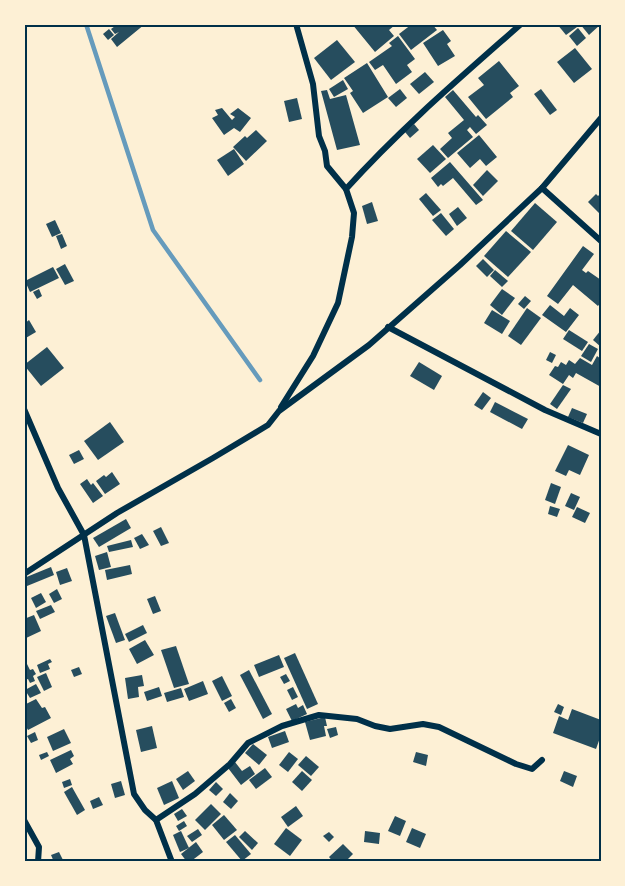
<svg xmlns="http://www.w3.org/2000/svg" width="625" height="886" viewBox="0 0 625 886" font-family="Commissioner,sans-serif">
  <rect width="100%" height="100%" fill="#fdf0d5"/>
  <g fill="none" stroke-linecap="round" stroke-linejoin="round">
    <polyline stroke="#669bbc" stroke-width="4.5" points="86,24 153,230 260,380"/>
  </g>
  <g fill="#264d5e">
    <polygon points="118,24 145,24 117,47 111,39 119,32 115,34 111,29"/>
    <polygon points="352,24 394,24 395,25 389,30 394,36 375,52"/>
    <polygon points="412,24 432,24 437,30 411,50 399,34"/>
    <polygon points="557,24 574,24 577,27 566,35"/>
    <polygon points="580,24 601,24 589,35"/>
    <polygon points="578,28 586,38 577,46 569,36"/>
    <polygon points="109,29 114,35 108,40 103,34"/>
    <polygon points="443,30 451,41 447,44 455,56 438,66 423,43"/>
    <polygon points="398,36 415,59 407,65 412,72 396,84 383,65 375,70 369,62 392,46 389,43"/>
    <polygon points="337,40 355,62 331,80 314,58"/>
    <polygon points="575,48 592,69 574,83 557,62"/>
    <polygon points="499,61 519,86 510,93 513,97 486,119 468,97 484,85 478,78"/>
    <polygon points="367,63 388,97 363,113 350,93 353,91 344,78"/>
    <polygon points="425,72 434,82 419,94 410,84"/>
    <polygon points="343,80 348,89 334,97 329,89"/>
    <polygon points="400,89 407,98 396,107 388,98"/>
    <polygon points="541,89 557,110 550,115 534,94"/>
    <polygon points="327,90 330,99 346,95 360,145 337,150 321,91"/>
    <polygon points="453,90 476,117 478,115 487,125 476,134 470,127 467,130 473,137 448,158 440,149 452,138 448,133 464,120 445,97"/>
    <polygon points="297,98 302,119 289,122 284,101"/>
    <polygon points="222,108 232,120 235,117 230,114 238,108 251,118 240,132 234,128 224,135 212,118 218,115 215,110"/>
    <polygon points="414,124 419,130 410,138 405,132"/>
    <polygon points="256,130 267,141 246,161 233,147 245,136 247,138"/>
    <polygon points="479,135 497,157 486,166 480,159 470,168 457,153"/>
    <polygon points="433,145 446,159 430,173 417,159"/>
    <polygon points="234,149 244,164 228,176 217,160"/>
    <polygon points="450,162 483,200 476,205 453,178 443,186 441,184 438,187 431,178"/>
    <polygon points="487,170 498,181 483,196 473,185"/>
    <polygon points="426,193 441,210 433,216 419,199"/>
    <polygon points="601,193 601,215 588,202 596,194 598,196"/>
    <polygon points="372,202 378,221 367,224 362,206"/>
    <polygon points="535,203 557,222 533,250 511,231"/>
    <polygon points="458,207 467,218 457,226 449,214"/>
    <polygon points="441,213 454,229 446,236 432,220"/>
    <polygon points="55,220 61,233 52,237 46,224"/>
    <polygon points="506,231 531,252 508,277 484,256"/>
    <polygon points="62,234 67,246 61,249 56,236"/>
    <polygon points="583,246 594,254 582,270 586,273 588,271 601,280 601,302 598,306 573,285 558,304 547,296"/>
    <polygon points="483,259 494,270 487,277 476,266"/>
    <polygon points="65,264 74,281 65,285 56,269"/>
    <polygon points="53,267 59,278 30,292 25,281"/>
    <polygon points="495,270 508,281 502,287 490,276"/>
    <polygon points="39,289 42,296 37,299 33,292"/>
    <polygon points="502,289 515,298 502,315 490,305"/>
    <polygon points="525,296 531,301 524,309 518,304"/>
    <polygon points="550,305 564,316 570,308 579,315 566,332 542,315"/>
    <polygon points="527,308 541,318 521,345 508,336"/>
    <polygon points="492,310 510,321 502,334 484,323"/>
    <polygon points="29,320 36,332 24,339 24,324"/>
    <polygon points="569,330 588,342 582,351 563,339"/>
    <polygon points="601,330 601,347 593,340"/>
    <polygon points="589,344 598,349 591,362 581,356"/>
    <polygon points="47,347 64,368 41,386 24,365"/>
    <polygon points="550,352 556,355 552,363 546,360"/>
    <polygon points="597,356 601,359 601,387 576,373 573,378 569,375 563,384 549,375 555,366 558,367 561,362 566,365 569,360 575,364 580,358 592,365"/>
    <polygon points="419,362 442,376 434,390 410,376"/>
    <polygon points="563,385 571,389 557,409 550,404"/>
    <polygon points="483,392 491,398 482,410 474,405"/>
    <polygon points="495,402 528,419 522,429 490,412"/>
    <polygon points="572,408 587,414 583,423 568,417"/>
    <polygon points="110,422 124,442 98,460 84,441"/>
    <polygon points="568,445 589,455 580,475 569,470 566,476 555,471"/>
    <polygon points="79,450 84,459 74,464 69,455"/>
    <polygon points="112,472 120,484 105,494 96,481 104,475 106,477"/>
    <polygon points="87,479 91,485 93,483 103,496 93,503 80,484"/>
    <polygon points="551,483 561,487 555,504 545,500"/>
    <polygon points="571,493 580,497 574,510 565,506"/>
    <polygon points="550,506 560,509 557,517 548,514"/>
    <polygon points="577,507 590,513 585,523 572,517"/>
    <polygon points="126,519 131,528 99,547 93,538"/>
    <polygon points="161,527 169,543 161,546 153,531"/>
    <polygon points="142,534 149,545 140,549 134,538"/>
    <polygon points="131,540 133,547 109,552 107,546"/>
    <polygon points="107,552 111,567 99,570 95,556"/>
    <polygon points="130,565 132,574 107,580 105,570"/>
    <polygon points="51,567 54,575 27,586 24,578"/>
    <polygon points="67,568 72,581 60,585 56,572"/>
    <polygon points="57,589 62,599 54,603 49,594"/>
    <polygon points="41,593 46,602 36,608 31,598"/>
    <polygon points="155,596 161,611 153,614 147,599"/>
    <polygon points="51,605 55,612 40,619 36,611"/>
    <polygon points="115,613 125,640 116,643 106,616"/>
    <polygon points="34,615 41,631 24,639 24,619"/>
    <polygon points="143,625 147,633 129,642 125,634"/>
    <polygon points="145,640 154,655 137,664 129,649"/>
    <polygon points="176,646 189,684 174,688 161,650"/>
    <polygon points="295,653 318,704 307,709 284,658"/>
    <polygon points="279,655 284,667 259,677 254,665"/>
    <polygon points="50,659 52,662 48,664 50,669 40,673 37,665"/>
    <polygon points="27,664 30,670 33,669 36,674 33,676 35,681 30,683 28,679 24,680 24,665"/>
    <polygon points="79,667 82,674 74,677 71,670"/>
    <polygon points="249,670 272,714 263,719 240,675"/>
    <polygon points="46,673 52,687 44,691 37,677"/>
    <polygon points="286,674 290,681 284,684 280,677"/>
    <polygon points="142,675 144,686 138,687 139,697 128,699 125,678"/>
    <polygon points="222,676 232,696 222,701 212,681"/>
    <polygon points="203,681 208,694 189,701 184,689"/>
    <polygon points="36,684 41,693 30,698 25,690"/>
    <polygon points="159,687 162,696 147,701 144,692"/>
    <polygon points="293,687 298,697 292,700 287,690"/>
    <polygon points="181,688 184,697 167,702 164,693"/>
    <polygon points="36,699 42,708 45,707 51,718 28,730 24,723 24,705"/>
    <polygon points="231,699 236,708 229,712 224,703"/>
    <polygon points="296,704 298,708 303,705 307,714 292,721 286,709"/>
    <polygon points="558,704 564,707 561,715 554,712"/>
    <polygon points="572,709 601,720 601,735 596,749 553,733 559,716 568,720"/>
    <polygon points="325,717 327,726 324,726 326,736 310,740 305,722"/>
    <polygon points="152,726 157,748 141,752 136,730"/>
    <polygon points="336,727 338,735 330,738 327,729"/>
    <polygon points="64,729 71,743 53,751 47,737"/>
    <polygon points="285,731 289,742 272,748 268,737"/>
    <polygon points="35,732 38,740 31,743 27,736"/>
    <polygon points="253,744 267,755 259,765 245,753"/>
    <polygon points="71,750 74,756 70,759 73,764 56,773 50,760"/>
    <polygon points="47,752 49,756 41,760 39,755"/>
    <polygon points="289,752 298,759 288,772 279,765"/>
    <polygon points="416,752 428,755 426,766 413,762"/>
    <polygon points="306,756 319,767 311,776 298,765"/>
    <polygon points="235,762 242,771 250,766 255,774 241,785 228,768"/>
    <polygon points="265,768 272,777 256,789 249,780"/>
    <polygon points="188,771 195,781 183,790 176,779"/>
    <polygon points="302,771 312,780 302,791 292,782"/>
    <polygon points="564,771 577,776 573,787 560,781"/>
    <polygon points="70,779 72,785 64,788 62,782"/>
    <polygon points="121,781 125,795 115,798 111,784"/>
    <polygon points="172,781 179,798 164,805 157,788"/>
    <polygon points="216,782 223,789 216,796 209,790"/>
    <polygon points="72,787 85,810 77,815 64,792"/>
    <polygon points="230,793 238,801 231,809 223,802"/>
    <polygon points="99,797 103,805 93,809 90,801"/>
    <polygon points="211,804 221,814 205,830 195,820"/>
    <polygon points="296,806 303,816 288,827 281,817"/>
    <polygon points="182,809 187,816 178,821 174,814"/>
    <polygon points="224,815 237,830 224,840 212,825"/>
    <polygon points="395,816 406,821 400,836 388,831"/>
    <polygon points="184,821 187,826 179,831 176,826"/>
    <polygon points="286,828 302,840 290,856 274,844"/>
    <polygon points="412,828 426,834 420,848 406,842"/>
    <polygon points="198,829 202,835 192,842 187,836"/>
    <polygon points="181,831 189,848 180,852 173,835"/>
    <polygon points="245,831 258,843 252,850 239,837"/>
    <polygon points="365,831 380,833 379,844 364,842"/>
    <polygon points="329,832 334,837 329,842 323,836"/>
    <polygon points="235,835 251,854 242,861 226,842"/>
    <polygon points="196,842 203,852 190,862 187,862 181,854"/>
    <polygon points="343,844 353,854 345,862 333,862 329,857"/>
    <polygon points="59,852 64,862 54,862 51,855"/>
  </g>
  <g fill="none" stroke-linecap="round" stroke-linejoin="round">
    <g stroke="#003049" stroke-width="6">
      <polyline points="296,24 313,84 319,136 325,151 327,166 346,189"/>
      <polyline points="542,188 601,241"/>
      <polyline points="388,327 545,410 601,434"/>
      <path d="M281 407 313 356 338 303 352 237 354 213 346 189C400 129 461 77 521 24"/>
      <polyline points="24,409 58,488 84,535 134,794 145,810 156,820 172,862"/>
      <polyline points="24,574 117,513 213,458 268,425 279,411 369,345 460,265 542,188 601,118"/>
      <polyline points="24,820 39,847 38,862"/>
      <polyline points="156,820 195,794 230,764 248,743 282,726 319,715 357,719 375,726 390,729 423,724 439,727 516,764 532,769 542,760"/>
    </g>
  </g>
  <rect width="625" height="886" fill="none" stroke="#fdf0d5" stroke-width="51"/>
  <rect x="26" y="26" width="574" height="834" fill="none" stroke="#003049" stroke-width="2"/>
</svg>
